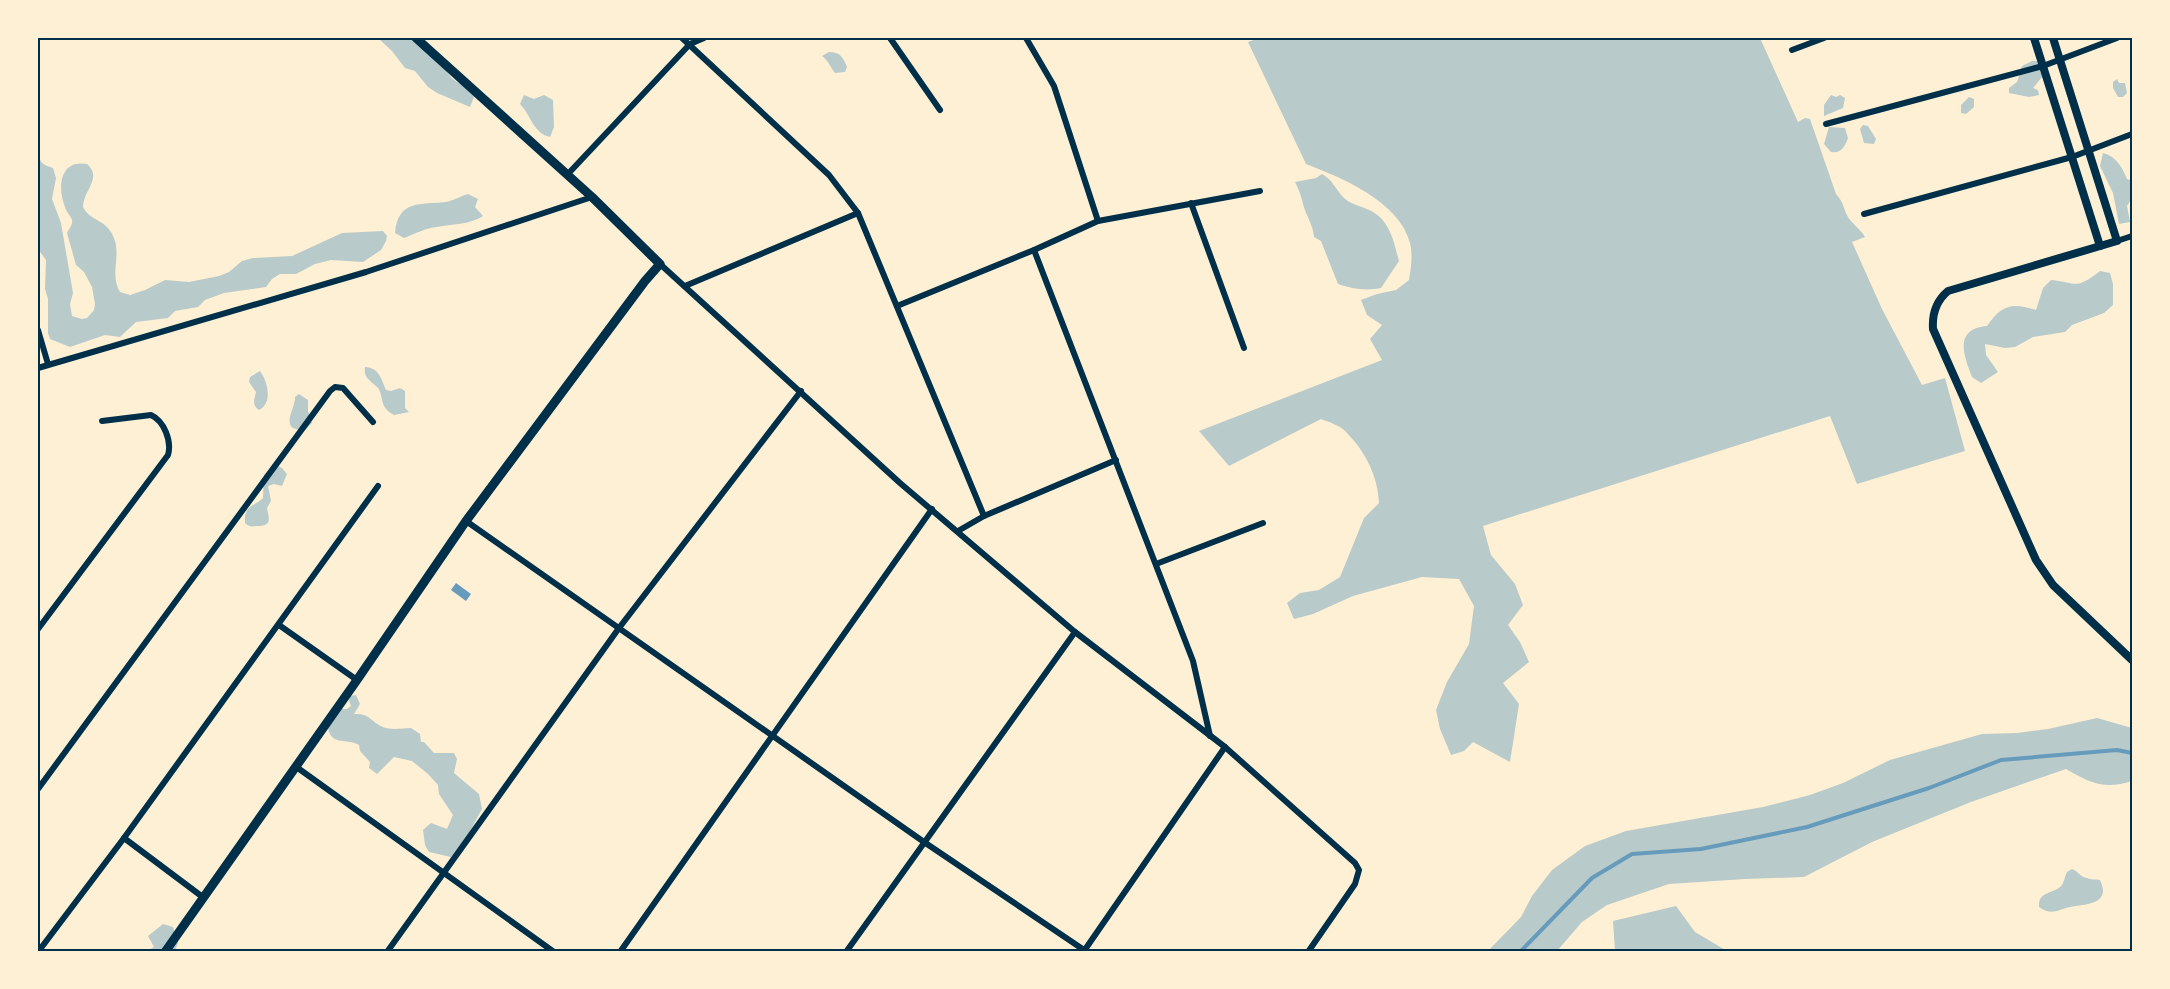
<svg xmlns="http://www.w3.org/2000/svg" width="2170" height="989" viewBox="0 0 2170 989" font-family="'Space Grotesk',sans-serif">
  <rect width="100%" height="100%" fill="#fdf0d5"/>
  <g fill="#b9caca">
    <path d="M378 38H414C428 51 439 61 450 76 458 86 467 82 474 97L470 107 437 93 428 87 415 71 405 68 392 51Z"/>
    <path d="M1259 38H1760L1798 122 1805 118 1810 119 1836 194C1846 205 1843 212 1851 221 1856 227 1861 230 1865 237L1852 242 1882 309 1922 385 1945 378 1965 451 1857 484 1830 416 1483 526 1491 555 1515 584 1523 605 1508 625 1520 642 1529 662 1503 683 1519 704 1510 762 1473 742 1464 751 1451 755 1440 729 1436 710 1447 682 1469 644 1474 606 1459 579 1422 577 1353 596 1313 614 1294 619 1287 603 1300 593 1319 590 1340 577 1364 518 1379 503C1378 476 1365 451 1346 432 1341 426 1329 422 1321 419L1229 466 1199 431 1382 360 1370 339 1382 325 1367 315 1361 300 1377 294 1396 290 1409 280C1411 268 1413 255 1410 243 1399 201 1342 178 1306 164L1248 42Z"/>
    <path d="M829 52C840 52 843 57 847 67L845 72 835 73C830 67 829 61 822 56Z"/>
    <polygon points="2032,61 2037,61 2042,77 2033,88 2038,90 2039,95 2029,97 2009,93 2009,88 2017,82 2022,66"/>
    <polygon points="2117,79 2119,83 2125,83 2127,93 2123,97 2118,97 2113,88 2113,82"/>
    <path d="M524 95 534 99 544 95 553 100 554 127 550 137C533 133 531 115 520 104Z"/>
    <polygon points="1831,95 1836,97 1840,95 1845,98 1843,108 1824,116 1824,105"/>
    <polygon points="1969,97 1974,99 1974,107 1966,114 1961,113 1961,105"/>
    <polygon points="1863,125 1868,126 1876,139 1874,144 1864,143 1860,129"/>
    <path d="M1829 127 1845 128 1848 138C1845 147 1840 154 1831 152L1824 144Z"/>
    <path d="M38 149C39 162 41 164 53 168L56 178 52 199 61 223 73 293 70 304 72 316 82 319 87 318 94 310 95 304 92 287 84 272 76 265 67 233C69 229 73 225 72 220 71 216 66 212 65 207 57 187 60 159 87 164 103 178 83 190 83 207 91 223 108 218 115 241 120 258 110 276 120 292L130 295 145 290 165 280 189 282 219 276 229 272 242 261 253 258 292 256 342 233 383 231 387 236 386 241 381 250 363 262 331 260 315 264 296 274H280L272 279 266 287 224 293 205 300 198 307 175 311 168 318 136 322 120 337 105 335 70 347 50 339 48 333V299L45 289 46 260 38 249Z"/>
    <path d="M2103 153C2116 156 2122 167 2127 179L2129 180 2132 177V198L2127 206 2130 222 2119 224 2113 193 2100 166Z"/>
    <path d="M1322 174C1333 180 1335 189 1344 198 1353 206 1363 206 1373 212 1391 223 1394 243 1399 261L1381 288C1366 291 1352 289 1338 284L1321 241 1314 237C1313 224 1306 216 1303 204 1301 195 1299 190 1295 182L1316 178Z"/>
    <path d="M468 194 478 199 475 207 483 216C469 225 452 224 437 227 426 228 414 234 404 238L395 233C398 199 421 205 446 202 453 201 460 196 468 194Z"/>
    <path d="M2100 271 2110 273 2113 284V305L2104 313 2072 325 2065 332 2033 337 2015 347 2005 348 1985 344 1986 355 1998 372 1981 383 1972 377C1964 356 1953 329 1987 326 2001 305 2012 302 2036 310L2043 288 2051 280C2079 283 2075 290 2100 271Z"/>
    <path d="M365 367C379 368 381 378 386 390L391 391 400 388 405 391V408L409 412 394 415C380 407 384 401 379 389 372 381 363 379 365 367Z"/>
    <path d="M260 371C268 382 273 403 259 410 252 405 254 400 256 392L249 382 250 377Z"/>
    <path d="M299 394 308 400V411L312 423 305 430C277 431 296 408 295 397Z"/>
    <path d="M276 465 282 468 287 474 282 486 274 484 268 486 271 501 267 508C269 519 272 525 259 526 252 526 251 528 245 523 244 504 254 507 263 498L264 475 272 466Z"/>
    <path d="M356 695 360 704 354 714C371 714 369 720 381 726 389 731 402 728 411 728L420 734 421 742H424L434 753H454L457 759 454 773 479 794 482 809C472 826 466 844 451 857L429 852 425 845 423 830 431 823 447 829 453 815 439 794 438 785 428 774 412 761 394 757 377 774 369 768 370 762 360 751 359 745C347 738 331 746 328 728L342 709H347L351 706 349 701 350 696Z"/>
    <path d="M2097 718 2132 728V781C2105 790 2090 783 2066 769L1971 802 1872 842 1804 877 1745 879 1669 884 1607 905 1582 922 1557 951H1488L1521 917 1532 896 1552 870 1585 846 1626 831 1763 807 1810 795 1843 783 1890 760 1982 734 2017 733 2048 729Z"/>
    <path d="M2072 869C2078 871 2080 877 2087 878 2091 880 2096 879 2100 880 2112 905 2085 904 2070 907 2057 910 2052 916 2039 907 2038 890 2054 895 2062 885 2064 882 2065 876 2067 872Z"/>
    <polygon points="1676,906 1695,932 1727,951 1615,951 1613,921"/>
    <polygon points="163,924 173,927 178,943 175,951 145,952 154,947 148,936"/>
  </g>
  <polygon fill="#669bbc" points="456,583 471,594 466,601 451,590"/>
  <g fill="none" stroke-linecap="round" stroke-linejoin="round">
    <polyline stroke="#669bbc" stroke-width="4" points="1520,952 1592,878 1632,854 1701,849 1807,827 1929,788 2001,760 2117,750 2132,753"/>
    <g stroke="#003049" stroke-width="6">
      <polyline points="682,38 829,175 858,213 984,516"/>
      <polyline points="890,38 940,110"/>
      <polyline points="1026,38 1054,86 1098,221"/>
      <polyline points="1792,50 1824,38"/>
      <polyline points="1826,124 2043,66 2117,38"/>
      <polyline points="567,175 690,44 704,38"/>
      <polyline points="1191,203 1244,348"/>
      <polyline points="1864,214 2072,157 2132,134"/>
      <polyline points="2117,241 2132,236"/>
      <polyline points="1034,250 1193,661 1210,736"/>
      <polyline points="660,264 900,483 1075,632 1225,747 1355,863 1359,870 1355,884 1308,952"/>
      <polyline points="685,286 858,213"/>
      <polyline points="897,306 1034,250 1098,221 1260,191"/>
      <polyline points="38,330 48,364"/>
      <polyline points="38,368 366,272 592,197"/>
      <polyline points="466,521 924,842 1087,952"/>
      <polyline points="958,531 984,516 1116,460"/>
      <polyline points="1156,564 1263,523"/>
      <polyline points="279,625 357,680"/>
      <path d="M38 629 168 455C172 441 164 421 151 415L102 421"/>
      <polyline points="295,766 554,952"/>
      <polyline points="38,789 330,391 335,387 343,388 373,422"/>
      <polyline points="124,838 204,898"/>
      <polyline points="1084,951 1225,747"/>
      <polyline points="38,952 124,838 378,486"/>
      <polyline points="387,952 619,628 801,391"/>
      <polyline points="620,952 932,509"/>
      <polyline points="846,952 1075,632"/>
    </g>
    <g stroke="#003049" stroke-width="8">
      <polyline points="2034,38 2100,246"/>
      <path d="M2053 38 2117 241 1948 291C1936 301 1932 314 1933 329L2036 560 2053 585 2132 660"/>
    </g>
    <polyline stroke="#003049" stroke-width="9" points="165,952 357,680 466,521 645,281 660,264 592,197 416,38"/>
  </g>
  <rect width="2170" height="989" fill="none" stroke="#fdf0d5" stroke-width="78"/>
  <rect x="39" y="39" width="2092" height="911" fill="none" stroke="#003049" stroke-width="2"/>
</svg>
